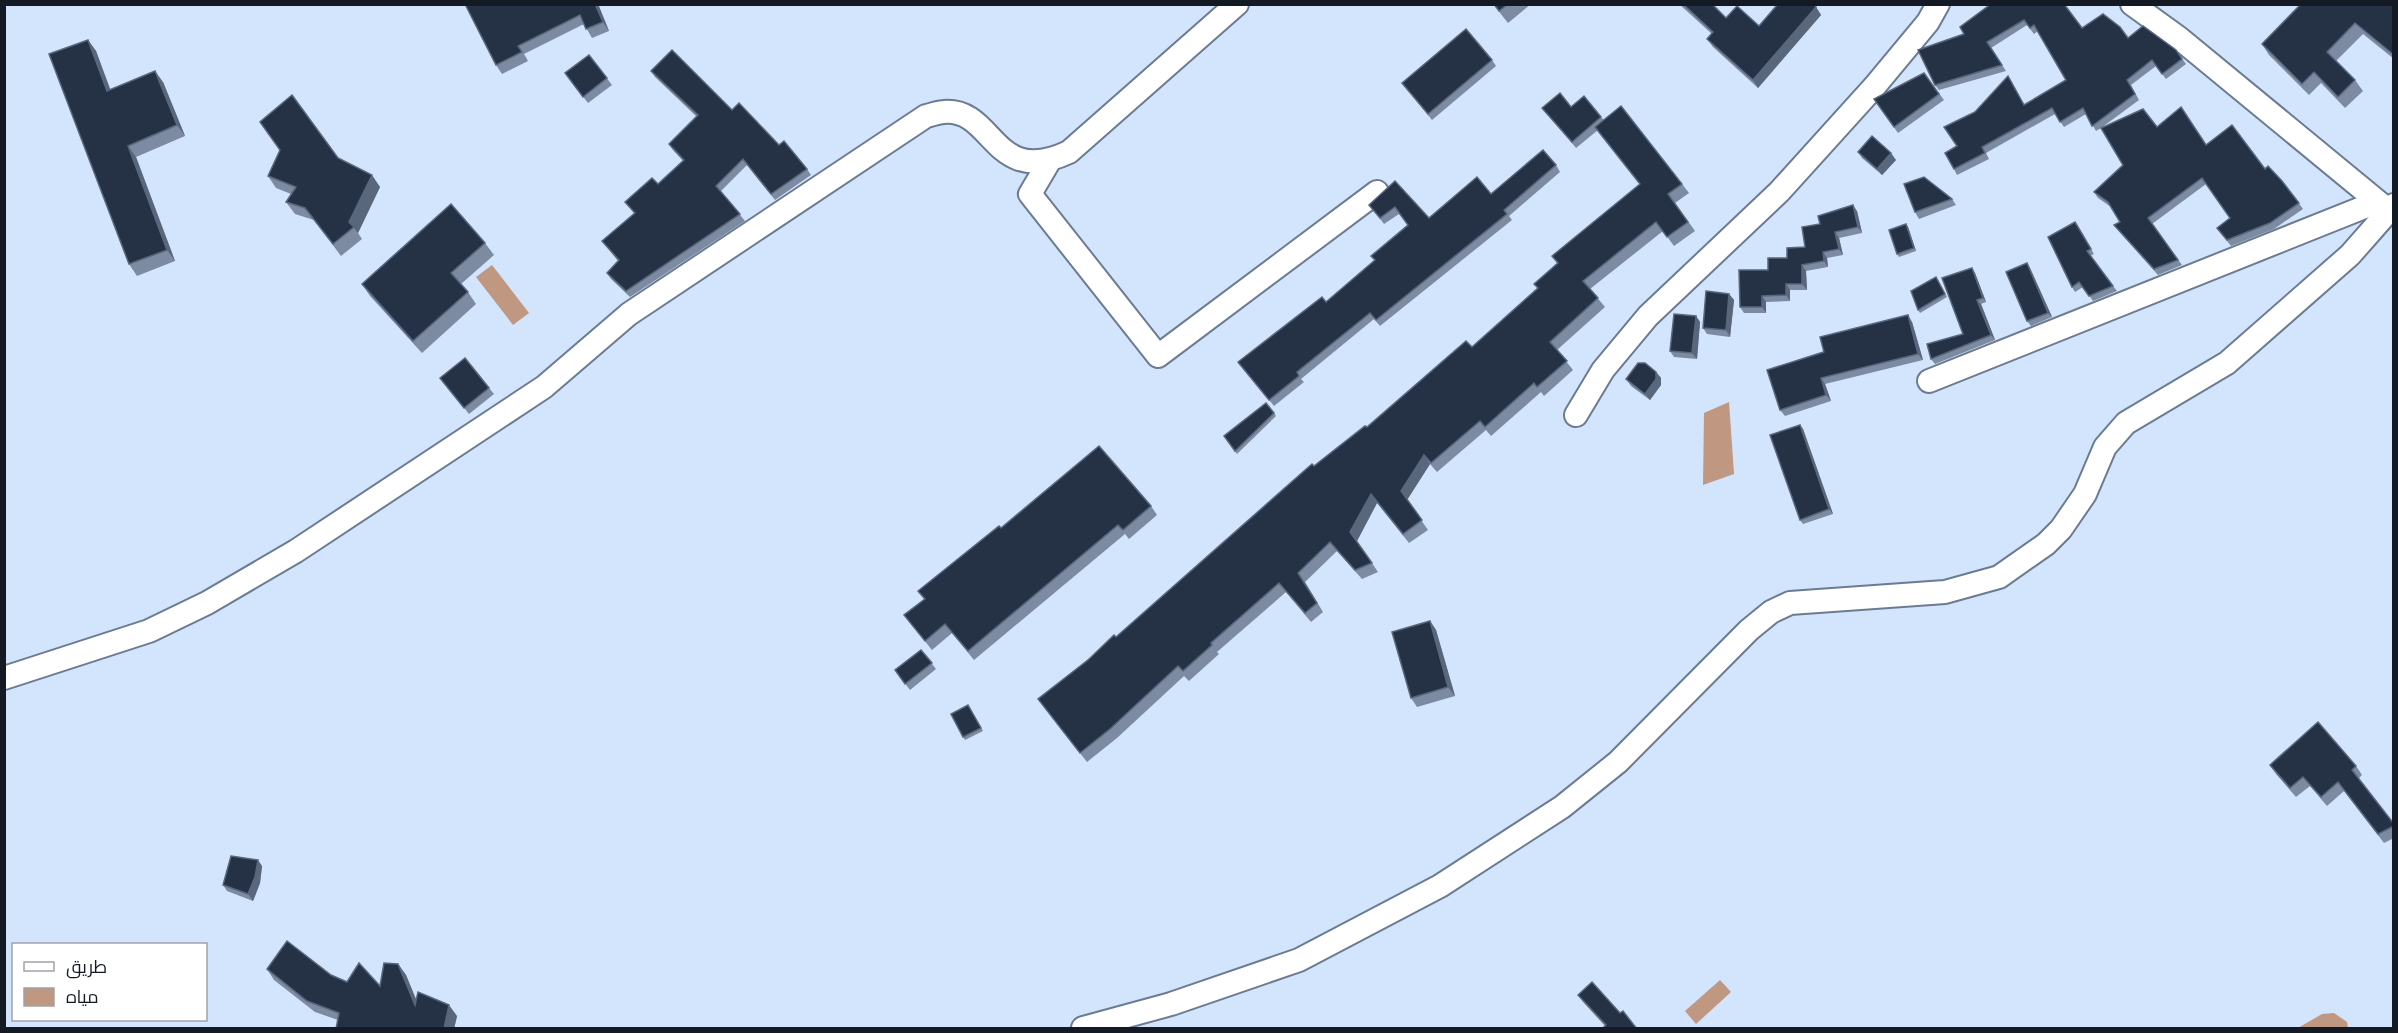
<svg xmlns="http://www.w3.org/2000/svg" width="2398" height="1033" viewBox="0 0 2398 1033" font-family="Commissioner,Cairo,sans-serif">
  <rect width="100%" height="100%" fill="#d3e4fd"/>
  <g fill="#c09781">
    <polygon points="492,265 529,313 513,325 476,277"/>
    <polygon points="1729,402 1734,474 1703,485 1704,413"/>
    <polygon points="1720,980 1731,992 1696,1024 1685,1011"/>
    <polygon points="2334,1013 2347,1022 2348,1028 2298,1028 2322,1014"/>
  </g>
  <g fill="none" stroke-linecap="round" stroke-linejoin="round">
    <defs>
      <g id="minor">
        <polyline points="2132,4 2179,38 2388,210"/>
        <polyline points="1050,160 1030,194 1158,356 1377,192"/>
        <polyline points="1929,381 2377,202"/>
        <polyline points="1576,415 1603,370 1648,316 1779,192 1874,87 1928,22 1938,4"/>
        <path d="M4 678 149 631 207 603 296 551 544 387 629 314 926 116C932 115 938 112 944 112 995 108 992 188 1069 152L1237 4"/>
        <polyline points="1083,1028 1171,1004 1299,960 1440,886 1562,807 1618,762 1749,630 1771,612 1790,603 1945,592 1999,577 2046,544 2061,529 2085,494 2105,447 2126,423 2227,363 2350,255 2394,205"/>
      </g>
    </defs>
    <use href="#minor" stroke="#6b7b91" stroke-width="26"/>
    <use href="#minor" stroke="#fff" stroke-width="22"/>
  </g>
  <g fill="#7c8ba2">
    <polygon points="465,4 598,4 609,31 592,38 584,24 524,54 528,61 502,74 496,65"/>
    <polygon points="1493,4 1531,4 1508,23"/>
    <polygon points="1679,4 1712,4 1726,18 1759,26 1816,7 1821,15 1758,88 1713,47 1707,39 1712,34"/>
    <polygon points="1991,4 2082,28 2128,38 2176,50 2186,64 2166,79 2156,66 2131,85 2139,100 2101,128 2157,127 2206,145 2265,169 2282,181 2303,209 2274,229 2231,246 2217,228 2230,218 2206,184 2152,224 2182,265 2158,275 2118,230 2114,225 2120,222 2111,207 2098,198 2094,192 2123,165 2101,128 2096,131 2086,114 2064,127 2055,114 1986,153 1989,159 1957,175 1954,169 1957,146 1975,112 2008,76 2024,105 2066,80 2038,31 2034,34 2027,25 1991,48 2006,71 1939,90 1935,85 1964,34"/>
    <polygon points="2394,6 2394,59 2363,34 2336,61 2355,80 2363,91 2345,108 2321,83 2309,95 2269,55 2262,44"/>
    <polygon points="88,40 96,51 110,90 163,82 185,136 136,157 175,261 137,276 129,264"/>
    <polygon points="589,55 612,85 588,103 565,73"/>
    <polygon points="1492,60 1496,66 1432,120 1402,83"/>
    <polygon points="651,71 732,110 779,145 807,169 811,175 775,200 747,165 721,191 745,221 630,297 611,279 607,273 618,261 602,241 634,213 625,202 658,184 683,161 673,150 669,144 697,117 655,77"/>
    <polygon points="1924,73 1944,100 1898,133 1874,99"/>
    <polygon points="1571,107 1601,117 1604,120 1682,184 1689,193 1675,203 1695,231 1674,246 1663,231 1590,289 1605,307 1557,350 1573,370 1544,396 1541,392 1491,436 1486,430 1437,472 1430,464 1407,500 1428,530 1409,543 1377,503 1357,541 1378,572 1362,579 1337,551 1305,582 1323,612 1311,622 1286,592 1217,652 1219,654 1189,681 1184,676 1117,738 1087,762 1038,699 1116,637 1314,466 1367,427 1472,347 1538,289 1534,284 1557,263 1552,256 1640,184 1598,130 1576,148 1542,108"/>
    <polygon points="1858,152 1896,160 1882,175 1862,158"/>
    <polygon points="338,158 380,187 358,233 362,239 341,256 314,220 295,214 286,202 291,194 276,188 268,176"/>
    <polygon points="1556,165 1560,172 1509,216 1512,220 1380,326 1374,319 1301,379 1304,382 1274,406 1238,362 1326,302 1375,260 1408,225 1399,214 1384,224 1369,205 1395,181 1429,218 1491,194"/>
    <polygon points="1952,199 1956,205 1919,219 1915,212"/>
    <polygon points="1857,211 1862,233 1839,238 1843,255 1827,258 1828,267 1806,271 1807,290 1790,290 1790,301 1766,302 1766,313 1744,313 1740,307 1768,270 1805,247"/>
    <polygon points="2075,222 2094,254 2090,256 2117,291 2093,301 2083,287 2075,292 2072,287"/>
    <polygon points="1908,227 1916,251 1899,257 1897,254"/>
    <polygon points="485,243 494,255 461,284 468,292 476,304 422,353 370,296 362,284"/>
    <polygon points="2027,263 2030,268 2052,317 2031,326 2027,321"/>
    <polygon points="1972,268 1975,273 1986,302 1981,304 1995,340 1935,364 1931,359 1963,334"/>
    <polygon points="1936,277 1947,297 1920,313 1918,310"/>
    <polygon points="1729,294 1734,300 1730,337 1707,334 1703,328"/>
    <polygon points="1696,316 1700,322 1697,359 1674,357 1670,351"/>
    <polygon points="1912,322 1923,360 1825,384 1831,401 1785,416 1780,410 1767,370"/>
    <polygon points="1656,372 1661,378 1661,385 1650,400 1631,386 1626,379"/>
    <polygon points="440,378 489,388 494,394 469,414"/>
    <polygon points="1274,413 1276,416 1237,454 1224,436"/>
    <polygon points="1800,425 1803,429 1833,514 1803,524 1800,520"/>
    <polygon points="1151,506 1157,515 1129,539 1125,534 974,660 952,633 932,650 904,615 924,599 918,591 1001,528"/>
    <polygon points="1430,621 1436,630 1455,696 1417,707 1411,698"/>
    <polygon points="921,650 936,669 910,690 895,670"/>
    <polygon points="968,705 983,731 965,740 963,737"/>
    <polygon points="2270,765 2356,766 2362,775 2358,779 2394,824 2394,838 2384,843 2344,791 2327,806 2310,786 2296,797 2276,774"/>
    <polygon points="262,866 260,883 253,901 227,891 223,885"/>
    <polygon points="398,964 406,975 416,1000 457,1016 454,1029 336,1029 338,1020 315,1012 274,980 267,969 331,975 347,982 380,986"/>
    <polygon points="1578,995 1620,1013 1605,1026 1584,1003"/>
  </g>
  <g fill="#59677d">
    <polygon points="595,4 598,4 609,31 603,22"/>
    <polygon points="1816,7 1821,15 1758,88 1753,80"/>
    <polygon points="88,40 96,51 115,102 107,91"/>
    <polygon points="155,71 163,82 185,136 177,125"/>
    <polygon points="128,146 136,157 175,261 167,250"/>
    <polygon points="1891,153 1896,160 1882,175 1877,169"/>
    <polygon points="372,175 380,187 358,233 349,222"/>
    <polygon points="1853,205 1857,211 1862,233 1858,227"/>
    <polygon points="1906,224 1908,227 1916,251 1914,248"/>
    <polygon points="1835,232 1839,238 1843,255 1839,249"/>
    <polygon points="1823,252 1827,258 1828,267 1824,261"/>
    <polygon points="2027,263 2030,268 2052,317 2048,313"/>
    <polygon points="1802,265 1806,271 1807,290 1802,284"/>
    <polygon points="1972,268 1975,273 1986,302 1983,298"/>
    <polygon points="1786,284 1790,290 1790,301 1786,295"/>
    <polygon points="1729,294 1734,300 1730,337 1726,330"/>
    <polygon points="1762,296 1766,302 1766,313 1762,307"/>
    <polygon points="1977,300 1981,304 1995,340 1991,335"/>
    <polygon points="1908,315 1912,322 1923,360 1918,354"/>
    <polygon points="1696,316 1700,322 1697,359 1692,353"/>
    <polygon points="1656,372 1661,378 1661,385 1650,400 1645,394"/>
    <polygon points="1821,378 1825,384 1831,401 1826,395"/>
    <polygon points="1800,425 1803,429 1833,514 1829,509"/>
    <polygon points="1424,455 1430,464 1407,500 1401,491"/>
    <polygon points="1371,494 1377,503 1357,541 1350,532"/>
    <polygon points="1430,621 1436,630 1455,696 1448,687"/>
    <polygon points="258,860 262,866 260,883 253,901 248,894"/>
    <polygon points="398,964 406,975 423,1016 415,1005"/>
    <polygon points="449,1005 457,1016 454,1029 444,1029"/>
  </g>
  <g fill="#253246" stroke="#59677d" stroke-width="1.5">
    <polygon points="465,4 595,4 603,22 586,29 580,15 518,46 522,52 496,65"/>
    <polygon points="1494,4 1508,4 1499,11"/>
    <polygon points="1683,4 1712,4 1726,18 1737,6 1759,26 1778,4 1813,4 1816,7 1753,80 1707,39 1713,32"/>
    <polygon points="1991,4 2064,4 2082,28 2103,14 2120,27 2128,38 2143,26 2176,50 2182,59 2162,74 2152,60 2127,80 2135,94 2092,126 2083,108 2060,122 2052,108 1982,147 1985,153 1954,169 1945,153 1957,146 1944,127 1975,112 2008,76 2024,105 2066,80 2034,25 2030,28 2024,20 1987,42 2002,65 1935,85 1918,50 1964,34 1960,27"/>
    <polygon points="2301,4 2392,4 2394,6 2394,55 2355,23 2327,52 2355,80 2338,97 2314,72 2302,84 2262,44"/>
    <polygon points="1466,29 1492,60 1428,114 1402,83"/>
    <polygon points="88,40 107,91 155,71 177,125 128,146 167,250 129,264 49,54"/>
    <polygon points="672,50 732,110 739,103 779,145 784,141 807,169 771,194 743,159 716,186 740,214 626,291 607,273 619,260 602,241 635,213 625,202 652,178 658,184 684,160 669,144 698,115 651,71"/>
    <polygon points="589,55 607,78 583,97 565,73"/>
    <polygon points="1924,73 1939,94 1894,127 1874,99"/>
    <polygon points="1560,93 1571,107 1584,96 1601,117 1572,142 1542,108"/>
    <polygon points="292,95 338,158 372,175 349,222 354,227 333,244 305,208 286,202 296,187 268,176 280,150 260,122"/>
    <polygon points="1621,106 1682,184 1668,194 1688,222 1667,237 1656,222 1583,281 1598,298 1550,342 1567,361 1537,387 1534,383 1485,427 1480,421 1431,463 1424,455 1401,491 1422,520 1403,534 1371,494 1350,532 1372,563 1355,570 1330,542 1298,573 1317,603 1305,613 1279,583 1211,643 1212,645 1183,671 1178,666 1110,729 1080,753 1038,699 1088,660 1114,635 1116,637 1312,464 1314,466 1365,426 1367,427 1466,341 1472,347 1538,288 1534,284 1558,263 1552,256 1640,184 1595,127"/>
    <polygon points="2181,107 2206,145 2232,125 2265,169 2268,166 2282,181 2299,203 2270,223 2227,240 2217,228 2230,218 2202,178 2148,218 2178,260 2154,269 2114,225 2120,222 2108,202 2094,192 2123,165 2101,128 2143,109 2157,127"/>
    <polygon points="1872,136 1891,153 1877,169 1858,152"/>
    <polygon points="1543,150 1556,165 1504,210 1507,214 1376,320 1370,313 1297,372 1299,376 1269,400 1238,362 1322,297 1326,302 1375,260 1371,256 1408,225 1395,207 1380,218 1369,205 1395,181 1429,218 1477,177 1491,194"/>
    <polygon points="1924,177 1952,199 1915,212 1904,184"/>
    <polygon points="451,204 485,243 451,273 468,292 413,341 362,284"/>
    <polygon points="1853,205 1858,227 1835,232 1839,249 1823,252 1824,261 1802,265 1802,284 1786,284 1786,295 1762,296 1762,307 1740,307 1739,270 1768,270 1768,258 1787,258 1787,248 1805,247 1802,227 1820,224 1818,216"/>
    <polygon points="2075,222 2091,249 2087,251 2113,286 2089,296 2079,282 2072,287 2048,237"/>
    <polygon points="1906,224 1914,248 1897,254 1889,230"/>
    <polygon points="2027,263 2048,313 2027,321 2006,272"/>
    <polygon points="1972,268 1983,298 1977,300 1991,335 1931,359 1927,344 1963,334 1942,278"/>
    <polygon points="1936,277 1945,294 1918,310 1911,291"/>
    <polygon points="1706,291 1729,294 1726,330 1703,328"/>
    <polygon points="1674,314 1696,316 1692,353 1670,351"/>
    <polygon points="1908,315 1918,354 1821,378 1826,395 1780,410 1767,370 1824,352 1820,337"/>
    <polygon points="465,358 489,388 464,408 440,378"/>
    <polygon points="1638,363 1645,363 1656,372 1656,379 1645,394 1626,379"/>
    <polygon points="1266,403 1274,413 1235,451 1224,436"/>
    <polygon points="1800,425 1829,509 1800,520 1770,435"/>
    <polygon points="1099,446 1151,506 1123,530 1118,525 968,651 945,624 925,641 904,615 925,599 918,591 999,526 1001,528"/>
    <polygon points="1430,621 1448,687 1411,698 1392,632"/>
    <polygon points="921,650 932,663 905,684 895,670"/>
    <polygon points="968,705 981,728 963,737 951,714"/>
    <polygon points="2318,722 2356,766 2352,770 2394,824 2394,826 2378,834 2338,782 2321,797 2303,777 2290,788 2270,765"/>
    <polygon points="231,856 258,860 255,877 248,894 223,885"/>
    <polygon points="287,941 331,975 347,982 359,963 380,986 384,963 398,964 415,1005 418,992 449,1005 444,1029 336,1029 339,1013 307,1001 267,969"/>
    <polygon points="1592,982 1620,1013 1623,1011 1637,1029 1602,1029 1606,1025 1578,995"/>
  </g>
  <rect width="2398" height="1033" fill="none" stroke="#141a23" stroke-width="12"/>
  <rect x="12" y="943" width="195" height="78" fill="#ffffff" stroke="#a1a3a7" stroke-width="1.5"/>
  <rect x="24" y="962" width="30" height="9" fill="#ffffff" stroke="#a1a3a7" stroke-width="1.5"/>
  <text x="66" y="973" font-size="18" fill="#141a23">طريق</text>
  <rect x="24" y="988" width="30" height="18" fill="#c09781" stroke="#a1a3a7" stroke-width="1.5"/>
  <text x="66" y="1003" font-size="18" fill="#141a23">مياه</text>
</svg>
